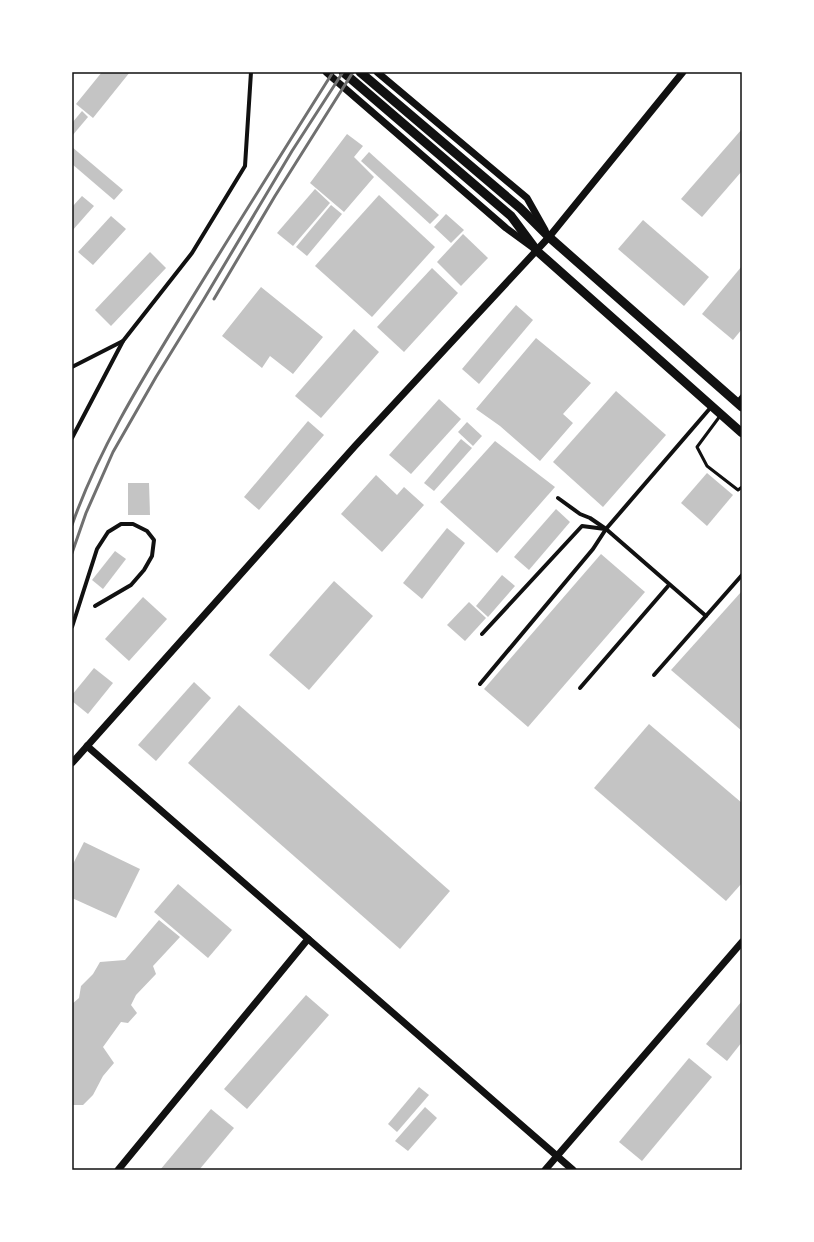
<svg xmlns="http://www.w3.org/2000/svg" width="814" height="1242" viewBox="0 0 814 1242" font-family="Signika,sans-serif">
  <rect width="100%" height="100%" fill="#fff"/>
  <g fill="#c4c4c4">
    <polygon points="102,72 130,72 93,118 76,104"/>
    <polygon points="82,111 88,117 72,136 72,123"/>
    <polygon points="742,129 742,171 702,217 681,199"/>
    <polygon points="347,134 363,146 354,157 374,177 344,212 310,183"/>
    <polygon points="72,147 123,190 114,200 72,164"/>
    <polygon points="369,152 439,215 430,224 361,161"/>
    <polygon points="315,189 330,203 293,246 277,233"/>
    <polygon points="379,195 435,247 372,317 315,266"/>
    <polygon points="82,196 94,206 72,231 72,207"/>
    <polygon points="331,205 342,214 307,256 296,247"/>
    <polygon points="446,214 464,230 451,243 434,227"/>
    <polygon points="111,216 126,229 93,265 78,252"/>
    <polygon points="643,220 709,277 684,306 618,249"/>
    <polygon points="463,234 488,258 461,286 437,262"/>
    <polygon points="150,252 166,268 111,326 95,310"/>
    <polygon points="742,266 742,329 733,340 702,314"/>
    <polygon points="432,268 458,293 404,352 377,327"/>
    <polygon points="261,287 323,337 293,374 270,356 262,368 222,336"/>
    <polygon points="516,305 533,320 479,384 462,369"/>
    <polygon points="354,329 379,352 321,418 295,396"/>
    <polygon points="536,338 591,383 563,414 573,423 540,461 500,426 476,409"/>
    <polygon points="616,391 666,435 603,507 553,462"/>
    <polygon points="439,399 461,419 411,474 389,455"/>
    <polygon points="308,421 324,435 259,510 244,497"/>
    <polygon points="467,422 482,436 473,446 458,432"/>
    <polygon points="461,439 472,448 434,491 424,483"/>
    <polygon points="495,441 555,487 497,553 440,502"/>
    <polygon points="707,473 733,495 707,526 681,503"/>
    <polygon points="376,475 397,495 404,487 424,505 382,552 341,514"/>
    <polygon points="128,483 149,483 150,515 128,515"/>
    <polygon points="556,509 570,522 529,570 514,557"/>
    <polygon points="447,528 465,543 422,599 403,583"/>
    <polygon points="115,551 126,559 103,589 92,580"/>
    <polygon points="601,554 645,592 528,727 484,689"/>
    <polygon points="502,575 515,586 488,617 476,606"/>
    <polygon points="334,581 373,616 309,690 269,655"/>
    <polygon points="742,591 742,731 671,670"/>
    <polygon points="143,597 167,619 129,661 105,639"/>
    <polygon points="469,602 486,618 465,641 447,625"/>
    <polygon points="94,668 113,683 88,714 72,701 72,695"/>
    <polygon points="194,682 211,698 156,761 138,745"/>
    <polygon points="239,705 450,891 400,949 188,763"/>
    <polygon points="649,724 742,803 742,883 726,901 594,788"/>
    <polygon points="84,842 140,869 116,918 72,898 72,866"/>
    <polygon points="178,884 232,930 208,958 154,912"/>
    <polygon points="159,920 180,937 153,966 156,974 136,995 131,1005 137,1013 128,1023 121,1022 103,1047 114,1063 103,1076 93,1095 83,1105 72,1105 72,1004 79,998 81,986 93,974 100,962 125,960"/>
    <polygon points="306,995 329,1015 247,1109 224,1089"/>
    <polygon points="742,1001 742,1042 727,1061 706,1044"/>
    <polygon points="689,1058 712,1077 642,1161 619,1142"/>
    <polygon points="419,1087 429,1095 397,1132 388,1124"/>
    <polygon points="425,1107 437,1118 408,1151 395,1141"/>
    <polygon points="211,1109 234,1128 199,1170 160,1170"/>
  </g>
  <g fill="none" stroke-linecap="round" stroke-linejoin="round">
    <polyline stroke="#111" stroke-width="3" points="720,416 697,447 707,466 738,490 742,487"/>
    <g stroke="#111" stroke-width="4">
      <polyline points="72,367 123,341 192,253 245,166 251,72"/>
      <polyline points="737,402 742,396"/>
      <polyline points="72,438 123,341"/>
      <polyline points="558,498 580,514 590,518 606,529 706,616"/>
      <polyline points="72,627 97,549 108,532 121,524 133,524 147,531 154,540 152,556 144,570 131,585 95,606"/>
      <polyline points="482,634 582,526 605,529"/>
      <polyline points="654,675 742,575"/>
      <polyline points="480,684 593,549 606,529 712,406"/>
      <polyline points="580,688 669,585"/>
    </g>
    <g stroke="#111" stroke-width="7">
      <polyline points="326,72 506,228 532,247"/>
      <polyline points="377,72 527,198 545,230"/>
      <polyline points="87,746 573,1170"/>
      <polyline points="72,763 355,446 549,237 683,72"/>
      <polyline points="118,1170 308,939"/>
      <polyline points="545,1170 742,942"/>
    </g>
    <g stroke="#111" stroke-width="9">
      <polyline points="343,72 511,216 537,251 742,433"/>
      <polyline points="360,72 520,208 549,237 742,407"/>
    </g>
    <g stroke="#707070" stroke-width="3">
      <polyline points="214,299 275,196 353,72"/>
      <path d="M72 525C98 451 140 383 181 316 231 234 282 153 333 72"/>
      <polyline points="72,553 86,513 113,452 156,377 204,299 292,151 343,72"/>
    </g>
  </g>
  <rect width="814" height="1242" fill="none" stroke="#ffffff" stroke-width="146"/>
  <rect x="73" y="73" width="668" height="1096" fill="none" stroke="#111" stroke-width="1.5"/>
</svg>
